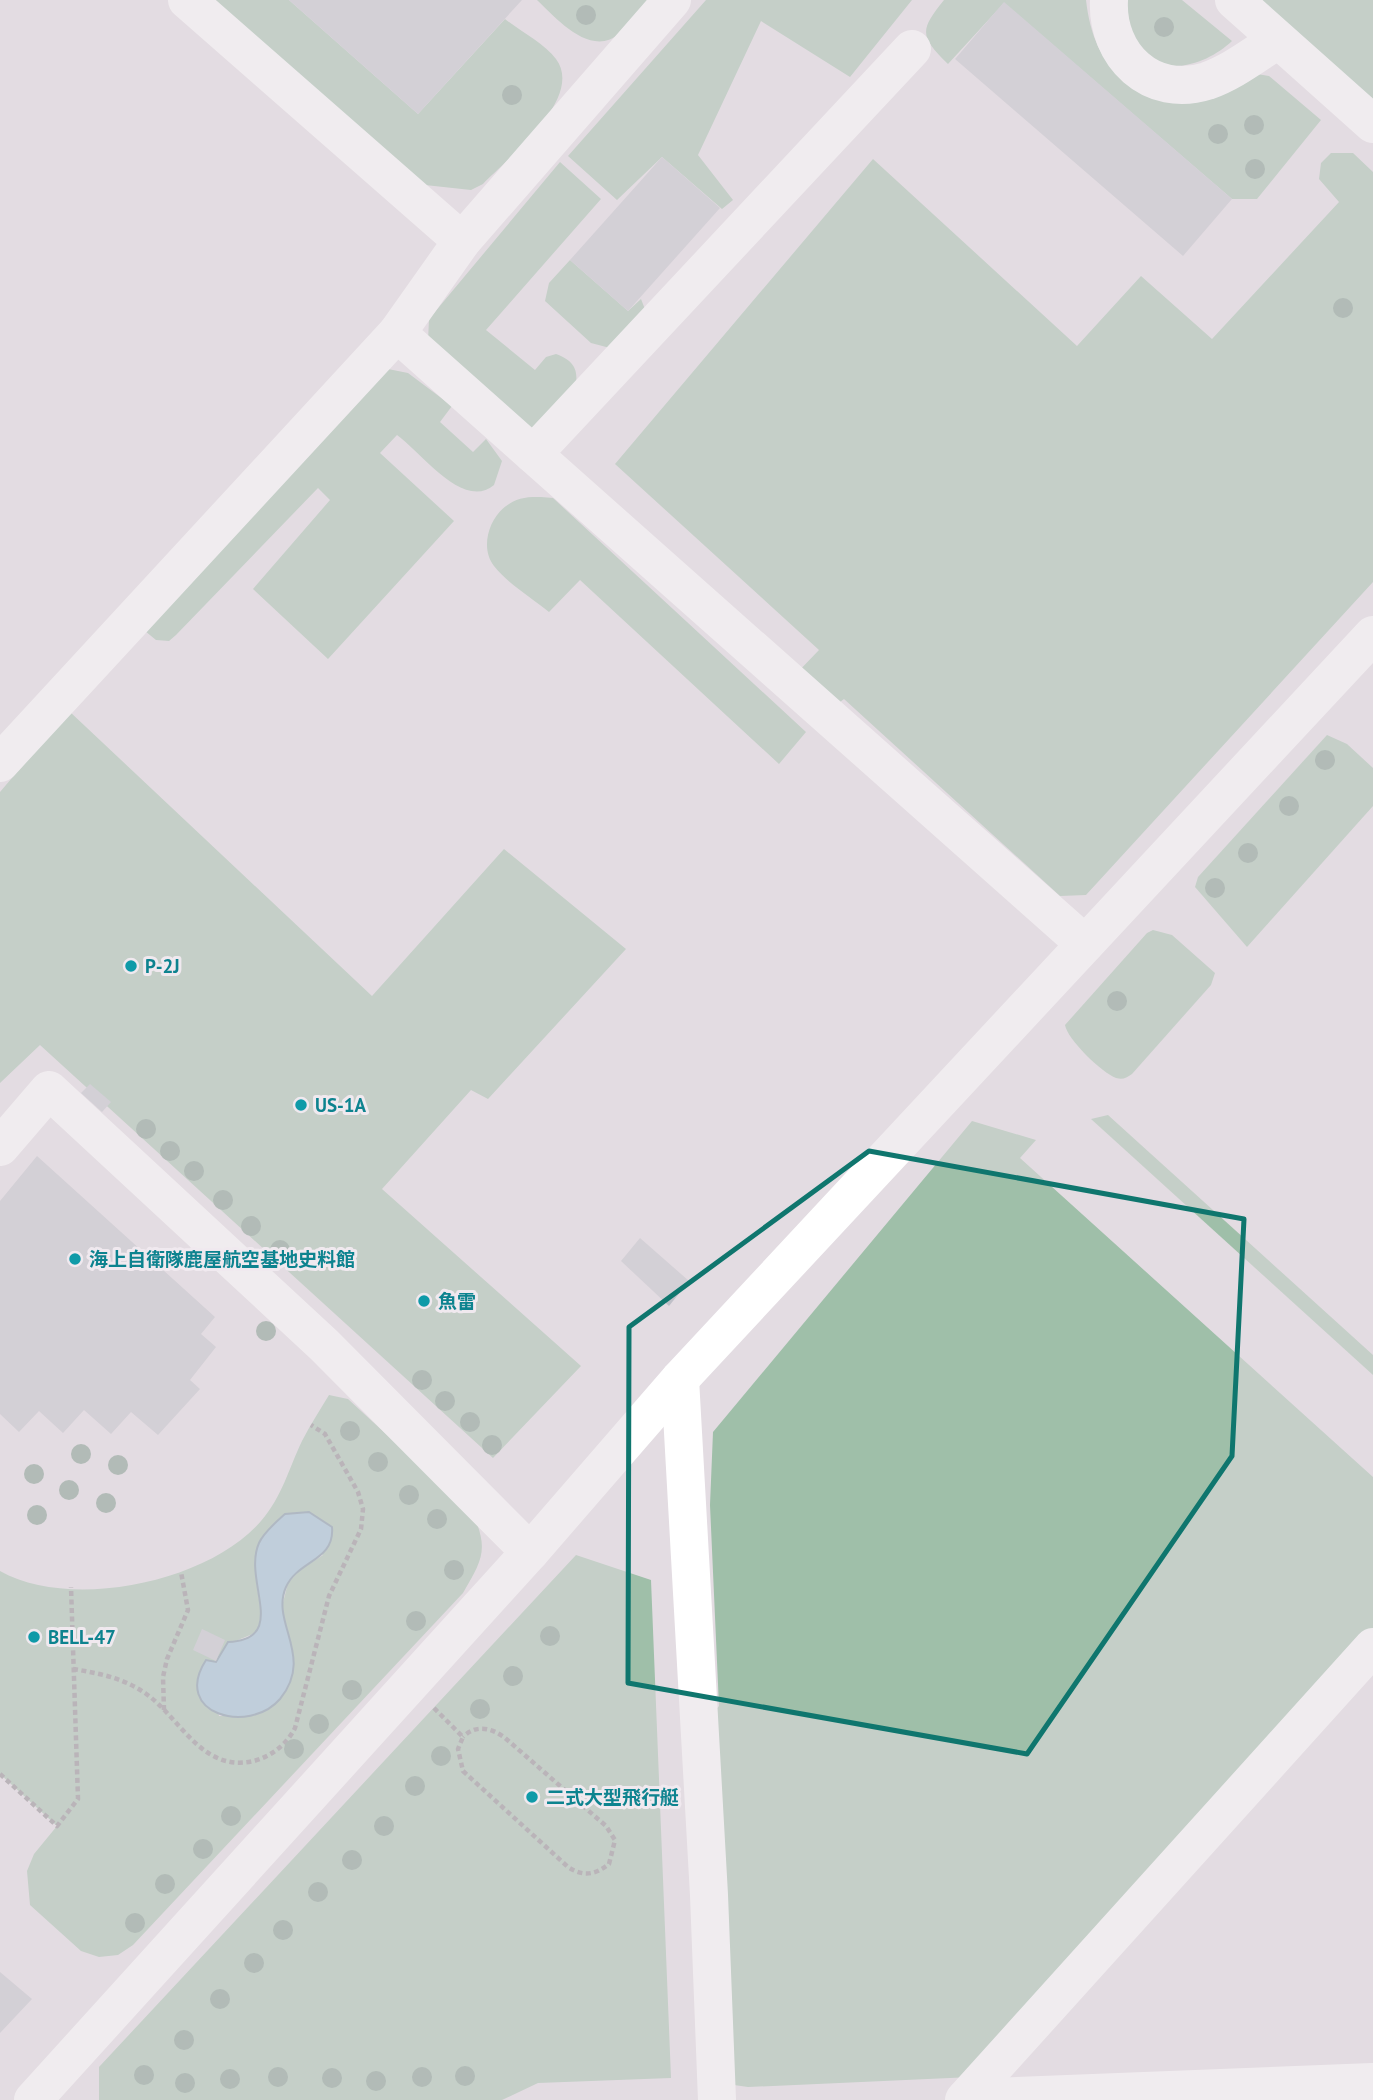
<svg xmlns="http://www.w3.org/2000/svg" width="1373" height="2100" viewBox="0 0 1373 2100" font-family="'PT Sans','Noto Sans JP',sans-serif">
  <rect width="100%" height="100%" fill="#e3dce2"/>
  <g fill="#9fbfa9" fill-rule="evenodd">
    <path d="M204 0H289L418 114 505 19C520 31 545 44 556 59 585 98 507 159 483 184L471 190 425 185Z"/>
    <path d="M537 0H649C639 11 631 24 620 33 591 59 556 18 537 0Z"/>
    <polygon points="706,0 912,0 850,77 761,21 698,155 733,200 722,209 662,157 617,200 568,156"/>
    <path d="M944 0H1086C1090 35 1101 62 1128 84L1251 73 1269 76 1321 120 1257 199H1232L1004 3 948 64C920 36 919 31 944 0Z"/>
    <path d="M1121 0H1182L1232 41C1209 63 1163 81 1138 47 1129 36 1126 14 1121 0Z"/>
    <polygon points="1252,0 1373,0 1373,108"/>
    <polygon points="1331,153 1353,153 1373,172 1373,582 1086,895 1060,896 844,699 832,708 793,677 819,650 615,464 873,159 1077,346 1141,276 1212,339 1339,202 1319,179 1321,163"/>
    <path d="M560 162 601 199 486 330 535 370 546 357 556 354C581 363 578 377 573 400L534 430 428 341 429 319Z"/>
    <polygon points="570,260 628,311 641,299 648,317 610,348 591,343 545,301 549,283"/>
    <path d="M383 368 408 373 452 406 440 422 473 452 486 439 502 461 494 485C463 511 421 452 397 435L380 453 454 521 328 659 253 589 330 500 318 488 176 635 169 641 156 640 145 631Z"/>
    <path d="M541 497 553 498 806 732 779 764 580 580 549 612C532 598 508 584 494 566 479 547 490 515 509 504 519 497 529 497 541 497Z"/>
    <polygon points="69,711 372,996 504,849 626,949 488,1099 471,1090 382,1189 581,1366 493,1458 40,1045 0,1083 0,792"/>
    <polygon points="1327,735 1347,744 1373,768 1373,806 1247,947 1195,887 1198,877"/>
    <path d="M1153 930 1172 935 1215 973 1211 985 1132 1074C1126 1078 1123 1080 1116 1078 1102 1073 1067 1039 1065 1025L1147 933Z"/>
    <polygon points="1108,1115 1373,1355 1373,1375 1091,1119"/>
    <polygon points="972,1121 1036,1140 1020,1158 1373,1477 1373,1630 972,2077 748,2087 720,2083 713,1713 719,1706 710,1505 713,1432"/>
    <path d="M329 1395 348 1399 473 1514C489 1550 482 1560 463 1593L133 1945 118 1955 99 1957 81 1951 30 1905 27 1871 34 1854 57 1826 0 1774V1571C71 1611 209 1582 261 1521 282 1497 289 1468 302 1441 310 1425 320 1410 329 1395ZM275 1523 323 1555 300 1570 288 1583 254 1716H219L206 1660 217 1662C221 1656 226 1649 232 1644 244 1634 257 1639 262 1620 257 1578 246 1558 275 1523Z"/>
    <polygon points="576,1555 651,1580 671,2078 538,2083 502,2100 99,2100 99,2067"/>
  </g>
  <path fill="#94bdd2" stroke="#728d9d" stroke-width="2" d="M309 1512 332 1527C335 1561 298 1560 286 1587 270 1623 315 1656 280 1699 249 1735 171 1714 206 1660L216 1662 228 1642C290 1639 242 1581 259 1543 264 1532 276 1522 285 1514Z"/>
  <g fill="#bfc0c8">
    <polygon points="289,0 522,0 418,114"/>
    <polygon points="1004,2 1232,199 1183,256 955,59"/>
    <polygon points="662,157 720,208 628,311 570,260"/>
    <polygon points="90,1084 111,1102 102,1112 81,1093"/>
    <polygon points="37,1156 215,1317 201,1334 216,1347 190,1380 200,1389 158,1435 131,1412 111,1434 84,1410 63,1433 39,1411 19,1432 0,1414 0,1201"/>
    <polygon points="640,1238 689,1281 669,1306 621,1261"/>
    <polygon points="202,1629 225,1640 216,1661 193,1650"/>
    <polygon points="0,1972 32,1999 0,2033"/>
  </g>
  <g fill="none" stroke-linecap="round" stroke-linejoin="round">
    <g stroke="#888388" stroke-width="4.5" stroke-dasharray="5 3.5" stroke-linecap="butt">
      <path d="M73 1669C98 1673 123 1678 145 1693 181 1718 201 1773 254 1761 272 1756 287 1744 295 1728L329 1596 361 1529 363 1509 358 1492 325 1434 311 1425"/>
      <path d="M434 1708 463 1737 458 1749 463 1771 568 1867C583 1877 595 1875 609 1864L615 1840 606 1826 504 1737C491 1728 476 1724 463 1737"/>
      <polyline points="164,1710 163,1677 167,1659 188,1610 181,1572"/>
      <polyline points="0,1774 57,1826 78,1799 71,1587"/>
    </g>
    <g stroke="#fff" stroke-width="38">
      <polyline points="187,0 462,241"/>
      <path d="M1109 0C1106 55 1151 99 1207 81 1233 72 1255 54 1278 40"/>
      <polyline points="1234,0 1373,124"/>
      <polyline points="397,333 533,454 912,49"/>
      <polyline points="533,454 1085,944"/>
      <polyline points="0,763 397,333 462,241 672,0"/>
      <polyline points="0,1147 49,1090 324,1345 530,1552"/>
      <polyline points="680,1379 709,1895 717,2100"/>
      <polyline points="966,2098 1373,2082"/>
      <polyline points="33,2100 530,1552 680,1379 1373,635"/>
      <polyline points="964,2100 1373,1647"/>
    </g>
  </g>
  <g fill="#759383">
    <circle cx="586" cy="15" r="10"/>
    <circle cx="1164" cy="27" r="10"/>
    <circle cx="512" cy="95" r="10"/>
    <circle cx="1254" cy="125" r="10"/>
    <circle cx="1218" cy="134" r="10"/>
    <circle cx="1255" cy="169" r="10"/>
    <circle cx="1343" cy="308" r="10"/>
    <circle cx="1325" cy="760" r="10"/>
    <circle cx="1289" cy="806" r="10"/>
    <circle cx="1248" cy="853" r="10"/>
    <circle cx="1215" cy="888" r="10"/>
    <circle cx="1117" cy="1001" r="10"/>
    <circle cx="146" cy="1129" r="10"/>
    <circle cx="170" cy="1151" r="10"/>
    <circle cx="194" cy="1171" r="10"/>
    <circle cx="223" cy="1200" r="10"/>
    <circle cx="251" cy="1226" r="10"/>
    <circle cx="280" cy="1250" r="10"/>
    <circle cx="266" cy="1331" r="10"/>
    <circle cx="422" cy="1380" r="10"/>
    <circle cx="445" cy="1401" r="10"/>
    <circle cx="470" cy="1422" r="10"/>
    <circle cx="350" cy="1431" r="10"/>
    <circle cx="492" cy="1445" r="10"/>
    <circle cx="81" cy="1454" r="10"/>
    <circle cx="378" cy="1462" r="10"/>
    <circle cx="118" cy="1465" r="10"/>
    <circle cx="34" cy="1474" r="10"/>
    <circle cx="69" cy="1490" r="10"/>
    <circle cx="409" cy="1495" r="10"/>
    <circle cx="106" cy="1503" r="10"/>
    <circle cx="37" cy="1515" r="10"/>
    <circle cx="437" cy="1519" r="10"/>
    <circle cx="454" cy="1570" r="10"/>
    <circle cx="416" cy="1621" r="10"/>
    <circle cx="550" cy="1636" r="10"/>
    <circle cx="513" cy="1676" r="10"/>
    <circle cx="352" cy="1690" r="10"/>
    <circle cx="480" cy="1709" r="10"/>
    <circle cx="319" cy="1724" r="10"/>
    <circle cx="294" cy="1749" r="10"/>
    <circle cx="441" cy="1756" r="10"/>
    <circle cx="415" cy="1786" r="10"/>
    <circle cx="231" cy="1816" r="10"/>
    <circle cx="384" cy="1826" r="10"/>
    <circle cx="203" cy="1849" r="10"/>
    <circle cx="352" cy="1860" r="10"/>
    <circle cx="165" cy="1884" r="10"/>
    <circle cx="318" cy="1892" r="10"/>
    <circle cx="135" cy="1923" r="10"/>
    <circle cx="283" cy="1930" r="10"/>
    <circle cx="254" cy="1963" r="10"/>
    <circle cx="220" cy="1999" r="10"/>
    <circle cx="184" cy="2040" r="10"/>
    <circle cx="144" cy="2075" r="10"/>
    <circle cx="465" cy="2076" r="10"/>
    <circle cx="278" cy="2077" r="10"/>
    <circle cx="422" cy="2077" r="10"/>
    <circle cx="332" cy="2078" r="10"/>
    <circle cx="230" cy="2079" r="10"/>
    <circle cx="376" cy="2081" r="10"/>
    <circle cx="185" cy="2083" r="10"/>
  </g>
  <path d="M0 0H1373V2100H0ZM869 1151 1244 1219 1232 1456 1027 1754 628 1683 629 1327Z" fill="#e3dce2" fill-opacity=".55" fill-rule="evenodd"/>
  <path fill="none" stroke="#0f766e" stroke-width="5" stroke-linejoin="round" d="M869 1151 1244 1219 1232 1456 1027 1754 628 1683 629 1327Z"/>
  <g fill="#0f9aa8" stroke="#f0e9ef" stroke-width="2.5">
    <circle cx="131" cy="966" r="7"/>
    <circle cx="301" cy="1105" r="7"/>
    <circle cx="75" cy="1259" r="7"/>
    <circle cx="424" cy="1301" r="7"/>
    <circle cx="34" cy="1637" r="7"/>
    <circle cx="532" cy="1797" r="7"/>
  </g>
  <g text-anchor="middle" dominant-baseline="central" stroke-width="6" stroke-linejoin="round" paint-order="stroke">
    <g font-size="19" font-weight="bold" fill="#0d838f" stroke="#f0e9ef" text-anchor="start">
      <text x="145" y="966">P-2J</text>
      <text x="315" y="1105">US-1A</text>
      <text x="89" y="1259">海上自衛隊鹿屋航空基地史料館</text>
      <text x="438" y="1301">魚雷</text>
      <text x="48" y="1637">BELL-47</text>
      <text x="546" y="1797">二式大型飛行艇</text>
    </g>
  </g>
</svg>
